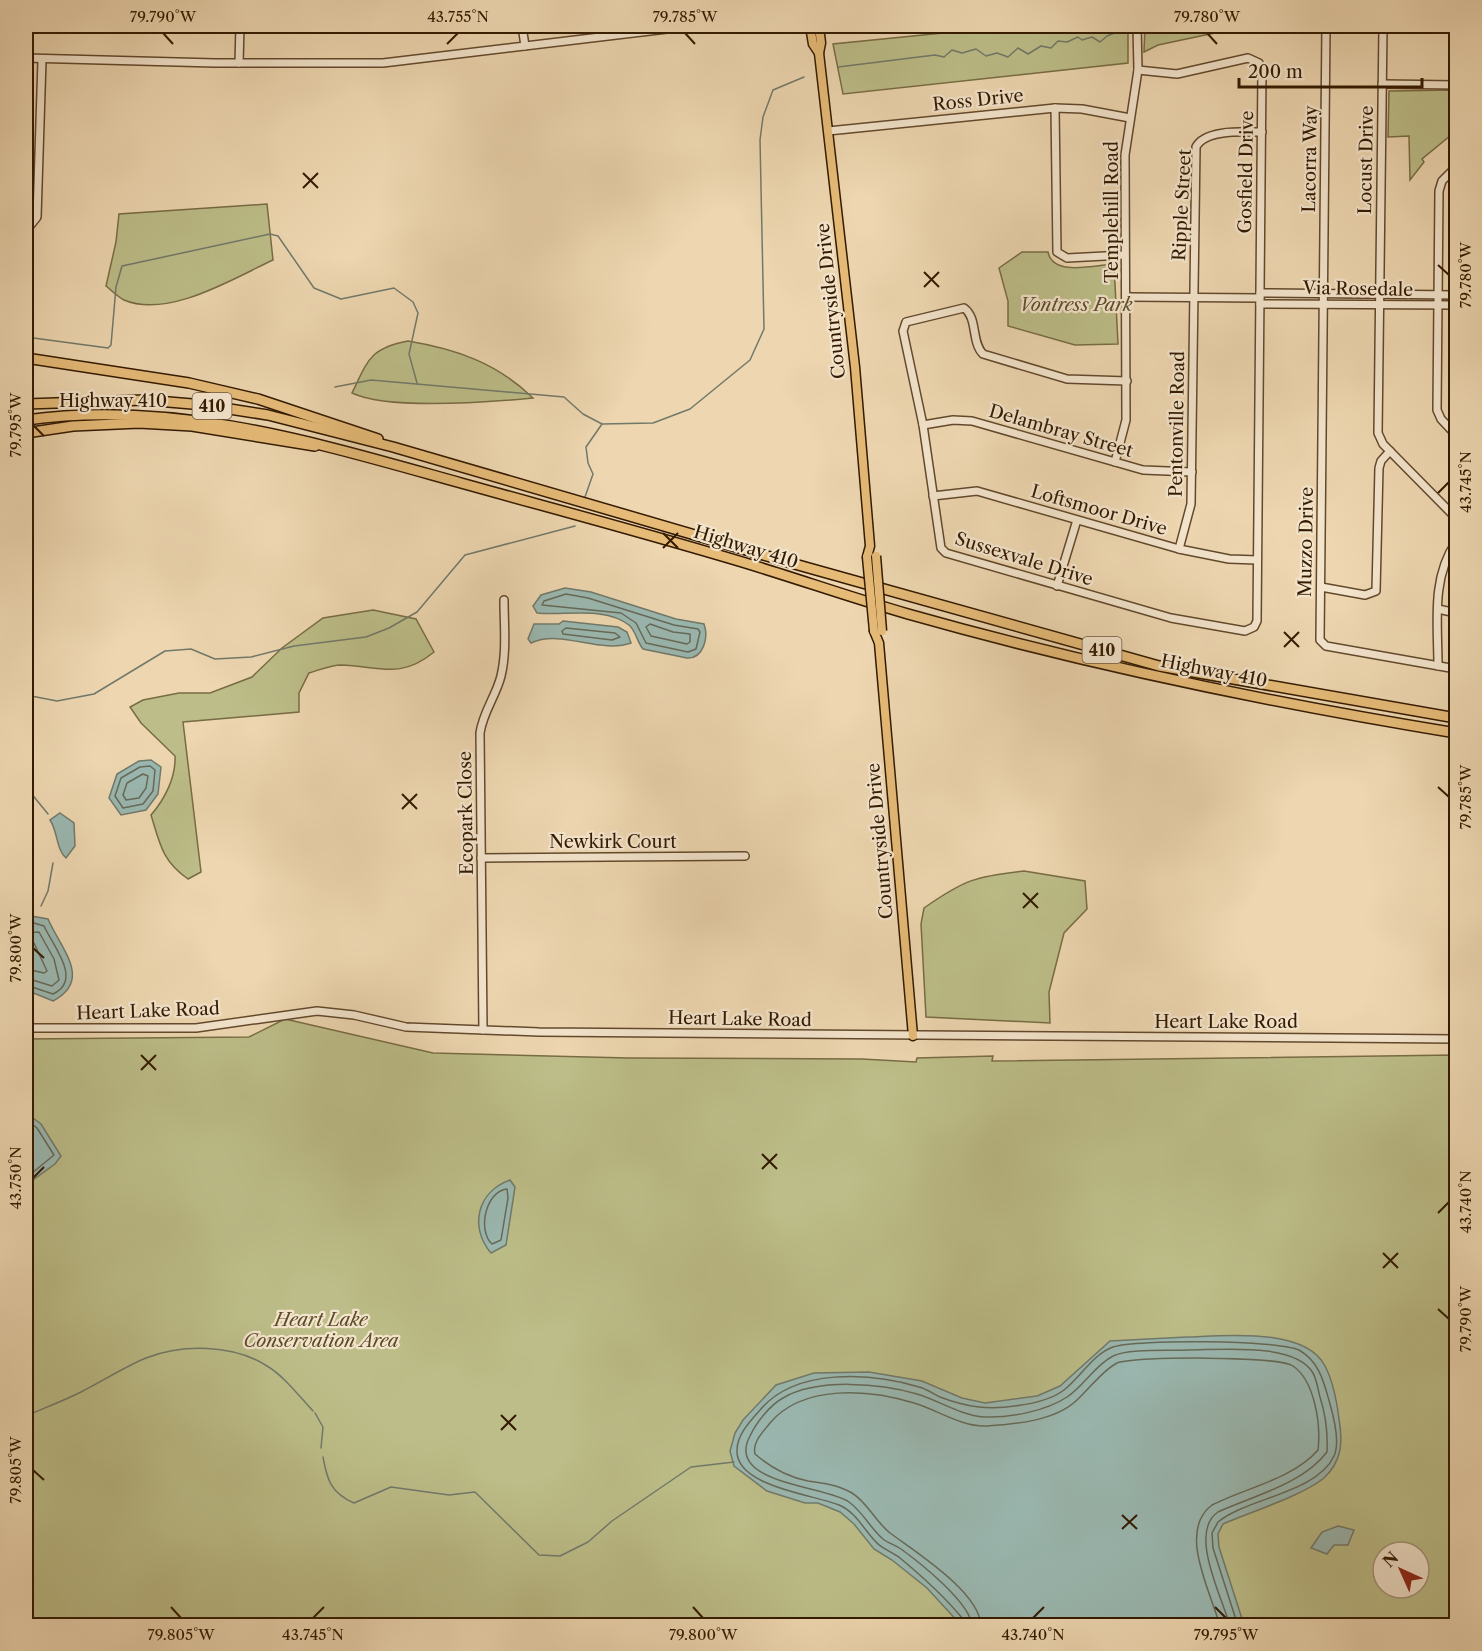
<svg xmlns="http://www.w3.org/2000/svg" width="1482" height="1651" viewBox="0 0 1482 1651" font-family="'Libre Caslon Text',serif">
  <rect width="100%" height="100%" fill="#edd6b0"/>
  <filter id="stains"><feTurbulence type="fractalNoise" baseFrequency=".00333" numOctaves="4"/><feColorMatrix values="0 0 0 0 .2 0 0 0 0 .09 0 0 0 0 .02 0 0 0 .5 -.17"/></filter>
  <radialGradient id="worn" r=".72"><stop offset=".6" stop-color="#630" stop-opacity="0"/><stop offset="1" stop-color="#630" stop-opacity=".3"/></radialGradient>
  <g fill="#bcbd88" stroke="#786c44" stroke-width="1.5" fill-rule="evenodd">
    <polygon points="1013,26 1128,26 1128,63 843,94 833,44"/>
    <polygon points="1145,26 1248,26 1158,45 1144,52"/>
    <polygon points="1456,90 1456,131 1422,159 1424,162 1410,180 1409,136 1388,137 1389,91"/>
    <path d="M267 204 273 260C234 278 168 319 124 300 118 297 111 290 106 286L116 242 119 214Z"/>
    <path d="M1022 252H1048C1053 277 1095 265 1114 264L1118 344 1075 345 1008 326V301L999 268Z"/>
    <path d="M408 341C456 349 497 363 533 398 490 402 388 410 352 393 368 360 370 348 408 341Z"/>
    <path d="M373 610 416 619 434 652C400 680 379 666 341 665 331 665 319 670 309 673L299 693V712L183 722 201 872 188 879C162 861 160 844 151 815 165 799 176 777 175 756L141 723 130 707 143 700 179 693H210L252 677 282 648 323 618Z"/>
    <path d="M1024 871 1085 881 1087 909 1064 933 1049 992 1050 1023 926 1017 921 924 924 908C964 880 976 876 1024 871Z"/>
    <path d="M285 1019 433 1053 628 1058 862 1059 916 1062 917 1058 993 1056 992 1061 1456 1055V1625H26V1039L249 1037ZM1383 1552H1419V1588H1383Z"/>
  </g>
  <g fill="#9ab8b1" stroke="#71796a" stroke-width="1.5">
    <path d="M565 588 591 592 676 619 704 624C709 638 703 659 687 658L643 649C637 642 636 631 629 625 605 606 564 616 537 613L533 606 541 595Z"/>
    <path d="M563 621 618 627 627 632 631 643C599 654 562 629 531 643L528 639 534 624H559Z"/>
    <polygon points="151,760 161,767 158,794 146,810 121,815 109,798 117,774 139,761"/>
    <path d="M60 813 74 823 75 846 66 858C56 849 58 832 50 820Z"/>
    <path d="M31 916 48 919C61 949 93 980 53 1001L26 990V922Z"/>
    <polygon points="26,1113 41,1124 61,1156 55,1164 26,1185"/>
    <path d="M510 1180 515 1187 506 1245 491 1253C469 1227 477 1192 510 1180Z"/>
    <path d="M1187 1337C1224 1336 1305 1327 1325 1366 1333 1381 1337 1403 1339 1419 1343 1442 1342 1461 1324 1478 1302 1496 1250 1512 1223 1524L1218 1534 1219 1547 1244 1625H961L927 1588 892 1560 874 1549 854 1524 840 1512 818 1503H805L767 1491 734 1466 730 1451 735 1433 743 1420 776 1385 814 1373 869 1372 922 1381 962 1398 985 1403 1037 1396 1060 1386 1110 1341Z"/>
    <polygon points="1338,1526 1354,1530 1348,1545 1334,1545 1327,1554 1311,1548 1322,1532"/>
  </g>
  <g fill="none" stroke-linecap="round" stroke-linejoin="round">
    <g stroke="#666958" stroke-width="1.5">
      <polygon points="566,594 588,598 674,625 698,629 700,632 696,649 688,652 646,643 636,623 621,613 542,605 544,601"/>
      <polygon points="650,624 673,632 690,634 690,642 687,644 651,636 646,627"/>
      <polygon points="566,628 615,633 620,637 612,640 563,634 562,631"/>
      <polygon points="150,766 155,770 153,791 143,804 123,808 115,796 121,778 140,767"/>
      <polygon points="143,774 148,776 146,788 139,798 126,800 123,795 127,783"/>
      <path d="M26 926 34 923 44 926C53 946 83 980 53 994L26 985"/>
      <polyline points="26,933 39,932 54,959 59,980 52,986 26,978"/>
      <polyline points="26,942 34,943 47,971 44,973 26,969"/>
      <polyline points="26,1119 37,1128 54,1155 26,1178"/>
      <path d="M507 1189 508 1198 501 1240 492 1244C477 1230 486 1191 507 1189Z"/>
      <path d="M965 1626 963 1619C944 1596 923 1577 900 1558 893 1552 882 1549 876 1542 864 1530 856 1512 839 1505 816 1495 735 1487 737 1450 737 1435 750 1421 760 1410 795 1368 870 1372 919 1387 927 1389 933 1394 940 1397 966 1407 988 1410 1015 1406 1031 1404 1051 1400 1064 1390 1080 1378 1093 1354 1113 1347 1136 1339 1279 1340 1299 1350 1320 1362 1324 1383 1330 1404 1334 1418 1340 1443 1334 1456 1317 1493 1247 1498 1218 1522L1212 1533 1213 1548 1238 1626"/>
      <path d="M972 1626C971 1603 919 1562 901 1549 895 1545 888 1543 883 1539 870 1528 863 1512 849 1502 827 1486 724 1484 750 1436 756 1423 770 1405 783 1398 817 1378 881 1383 917 1394 940 1401 960 1415 984 1417 1010 1418 1046 1411 1067 1397 1084 1386 1095 1365 1113 1356 1128 1348 1170 1351 1188 1350 1220 1350 1295 1342 1313 1373 1317 1380 1318 1390 1320 1397 1326 1416 1328 1433 1327 1452 1303 1484 1253 1496 1218 1512 1188 1532 1222 1597 1230 1626"/>
      <path d="M981 1626C980 1592 914 1551 890 1533 875 1521 868 1503 852 1493 838 1485 823 1483 808 1481 788 1477 770 1467 755 1454 752 1442 763 1432 770 1423 803 1384 869 1389 914 1403 938 1410 961 1427 987 1426 1016 1424 1055 1421 1077 1400 1089 1389 1103 1370 1117 1363 1136 1356 1278 1356 1293 1366 1315 1381 1321 1425 1318 1450 1293 1479 1245 1488 1212 1505 1177 1531 1211 1592 1220 1626"/>
    </g>
    <g stroke="#71796a" stroke-width="1.5">
      <polyline points="838,67 935,55 944,57 952,50 962,53 976,49 986,56 997,53 1008,57 1018,48 1028,54 1041,46 1051,48 1058,41 1067,42 1078,37 1082,40 1092,37 1100,42 1107,36 1117,32"/>
      <polyline points="26,337 108,348 111,345 116,287 122,266 270,234 278,236 314,288 341,299 394,288 413,302 418,313 409,354 417,383"/>
      <polyline points="335,387 371,380 564,397 583,414 602,424 653,423 690,409 750,360 764,329 760,140 763,117 773,90 804,77"/>
      <polyline points="585,497 593,474 588,463 586,447 602,424"/>
      <polyline points="26,695 57,701 94,694 165,651 191,649 215,659 251,657 294,646 366,637 389,628 417,612 465,555 575,526"/>
      <polyline points="26,787 48,814"/>
      <polyline points="41,906 48,891 53,863"/>
      <polyline points="315,1413 323,1427 321,1448"/>
      <path d="M26 1416C44 1408 63 1401 81 1392 103 1381 124 1367 146 1358 182 1344 233 1344 267 1366 284 1376 299 1396 313 1411"/>
      <path d="M323 1457C327 1480 331 1493 354 1503L391 1487 449 1495 475 1492 539 1555 560 1556 588 1542 612 1521 691 1467 734 1462"/>
    </g>
    <defs>
      <g id="minor">
        <polyline points="522,26 525,46"/>
        <polyline points="1326,26 1320,640 1326,646 1456,669"/>
        <polyline points="1383,26 1378,433 1383,444 1456,518"/>
        <polyline points="1383,28 1456,29"/>
        <polyline points="26,58 215,63 383,63 692,26"/>
        <polyline points="239,63 240,26"/>
        <polyline points="1382,84 1456,85"/>
        <polyline points="1055,108 1057,252 1067,258 1124,255"/>
        <polyline points="828,131 1055,108 1082,109 1130,118"/>
        <polyline points="1456,167 1442,181 1439,191 1437,410 1441,419 1456,435"/>
        <polyline points="26,231 37,217 42,60"/>
        <polyline points="1260,293 1456,295"/>
        <polyline points="1127,297 1260,298"/>
        <polyline points="1260,304 1456,305"/>
        <path d="M1127 381 1067 379 983 354C971 342 978 318 964 308L906 322 903 331 923 425 941 548 946 553 1171 618 1245 631 1254 627 1257 621 1262 70 1259 63 1248 58 1177 74 1138 70"/>
        <polyline points="923,425 953,420 972,421 1143,470 1192,472"/>
        <polyline points="1115,462 1126,420 1125,155 1138,70 1137,26"/>
        <polyline points="933,496 977,491 1179,549 1229,559 1257,560"/>
        <path d="M1179 549 1191 504 1196 147C1205 129 1244 132 1262 132"/>
        <polyline points="1057,586 1077,520"/>
        <polyline points="1321,587 1365,595 1376,591 1379,468 1381,461 1390,451"/>
        <polyline points="1438,609 1456,613"/>
        <path d="M1438 666C1438 624 1431 578 1456 542"/>
        <polyline points="481,858 745,856"/>
        <polyline points="26,1028 196,1028 317,1011 354,1015 406,1027 539,1032 1456,1039"/>
        <path d="M483 1030 480 733C483 712 496 696 501 676 507 651 504 625 504 600"/>
      </g>
      <g id="major">
        <polyline points="810,26 813,44 819,53"/>
        <polyline points="819,26 821,43 819,53 855,367 870,546 867,557"/>
        <polyline points="874,631 879,643 913,1036"/>
      </g>
      <g id="highway">
        <polyline points="26,358 189,383 258,399 378,439"/>
        <polyline points="26,404 145,400 204,405 268,415 393,447 791,563 1159,666 1456,718"/>
        <path d="M26 420C176 399 317 443 461 483 558 510 656 536 752 565 804 581 856 599 908 614 1088 665 1272 703 1456 733"/>
        <polyline points="26,433 73,426 139,423 192,426 315,446"/>
      </g>
    </defs>
    <use href="#minor" stroke="#62492c" stroke-width="10"/>
    <use href="#major" stroke="#331a00" stroke-width="11"/>
    <use href="#highway" stroke="#331a00" stroke-width="12"/>
    <use href="#minor" stroke="#f3e4cc" stroke-width="7"/>
    <use href="#major" stroke="#e6bb78" stroke-width="8"/>
    <use href="#highway" stroke="#e6bb78" stroke-width="9"/>
    <defs>
      <g id="major-bridge">
        <polyline points="876,556 882,631"/>
        <polyline points="867,557 874,631"/>
      </g>
    </defs>
    <use href="#major-bridge" stroke="#331a00" stroke-width="11" stroke-linecap="butt"/>
    <use href="#major-bridge" stroke="#e6bb78" stroke-width="8"/>
  </g>
  <path fill="none" stroke="#331a00" stroke-width="2" d="M163 33 173 44M685 33 695 44M1207 33 1217 44M447 44 458 33M303 173 318 188M303 188 318 173M1438 265 1449 275M924 272 939 287M924 287 939 272M33 425 44 436M1438 493 1449 482M663 533 678 548M663 548 678 533M1284 632 1299 647M1284 647 1299 632M1438 787 1449 797M402 794 417 809M402 809 417 794M1023 893 1038 908M1023 908 1038 893M33 948 44 958M141 1055 156 1070M141 1070 156 1055M762 1154 777 1169M762 1169 777 1154M33 1178 44 1167M1438 1213 1449 1202M1383 1253 1398 1268M1383 1268 1398 1253M1438 1309 1449 1319M501 1415 516 1430M501 1430 516 1415M33 1470 44 1480M1122 1515 1137 1529M1122 1529 1137 1515M171 1607 181 1618M693 1607 703 1618M1215 1607 1226 1618M313 1618 324 1607M1033 1618 1044 1607"/>
  <g text-anchor="middle" dominant-baseline="central" stroke-width="4.5" stroke-linejoin="round" paint-order="stroke">
    <g fill="#f3e4cc" stroke="#6d573d" stroke-width="1.5">
      <rect x="192.5" y="393" width="39" height="26" rx="4.5"/>
      <rect x="1082.5" y="637" width="39" height="26" rx="4.5"/>
    </g>
    <g font-size="16" font-weight="bold" fill="#331a00">
      <text x="212" y="406">410</text>
      <text x="1102" y="650">410</text>
    </g>
    <g font-size="18" fill="#331a00" stroke="#f3e4cc">
      <text transform="translate(978 100) rotate(-6)">Ross Drive</text>
      <text transform="translate(1310 159) rotate(-89)">Lacorra Way</text>
      <text transform="translate(1366 160) rotate(-89)">Locust Drive</text>
      <text transform="translate(1246 172) rotate(-89)">Gosfield Drive</text>
      <text transform="translate(1182 205) rotate(-87)">Ripple Street</text>
      <text transform="translate(1112 212) rotate(-90)">Templehill Road</text>
      <text transform="translate(1358 289) rotate(1)">Via Rosedale</text>
      <text transform="translate(831 301) rotate(-96)">Countryside Drive</text>
      <text x="113" y="401">Highway 410</text>
      <text transform="translate(1177 424) rotate(-89)">Pentonville Road</text>
      <text transform="translate(1061 431) rotate(16)">Delambray Street</text>
      <text transform="translate(1099 510) rotate(16)">Loftsmoor Drive</text>
      <text transform="translate(1306 542) rotate(-89)">Muzzo Drive</text>
      <text transform="translate(746 547) rotate(17)">Highway 410</text>
      <text transform="translate(1024 559) rotate(17)">Sussexvale Drive</text>
      <text transform="translate(1214 671) rotate(11)">Highway 410</text>
      <text transform="translate(466 813) rotate(-91)">Ecopark Close</text>
      <text transform="translate(880 841) rotate(-95)">Countryside Drive</text>
      <text x="613" y="842">Newkirk Court</text>
      <text transform="translate(148 1011) rotate(-2)">Heart Lake Road</text>
      <text transform="translate(740 1019) rotate(1)">Heart Lake Road</text>
      <text x="1226" y="1022">Heart Lake Road</text>
    </g>
    <g font-size="18" font-style="italic" fill="#5c4b29" stroke="#f3e4cc">
      <text x="1076" y="305">Vontress Park</text>
      <text x="321" y="1320">Heart Lake<tspan x="321" dy="21">Conservation Area</tspan></text>
    </g>
  </g>
  <rect width="1482" height="1651" fill="none" stroke="#edd6b0" stroke-width="66"/>
  <g transform="translate(1401 1570) rotate(315)"><circle r="28" fill="#f3e4cc" stroke="#a6937a" stroke-width="1.5"/>
  <path d="M0-4.5L10 22L0 15L-10 22Z" fill="#8f2418"/>
  <text y="-9" font-size="16" font-weight="bold" text-anchor="middle" fill="#331a00">N</text>
  </g>
  <path d="M1239 78v9h183v-9" fill="none" stroke="#331a00" stroke-width="3"/>
  <text x="1248" y="78" font-size="18" fill="#331a00" stroke="#f3e4cc" stroke-width="4.5" paint-order="stroke">200 m</text>
  <rect x="33" y="33" width="1416" height="1585" fill="none" stroke="#331a00" stroke-width="2"/>
  <g font-size="15" text-anchor="middle" fill="#331a00">
    <text x="163" y="22">79.790°W</text>
    <text x="458" y="22">43.755°N</text>
    <text x="685" y="22">79.785°W</text>
    <text x="1207" y="22">79.780°W</text>
    <text transform="translate(1466 275) rotate(-90)" y="5">79.780°W</text>
    <text transform="translate(16 425) rotate(-90)" y="5">79.795°W</text>
    <text transform="translate(1466 482) rotate(-90)" y="5">43.745°N</text>
    <text transform="translate(1466 797) rotate(-90)" y="5">79.785°W</text>
    <text transform="translate(16 948) rotate(-90)" y="5">79.800°W</text>
    <text transform="translate(16 1178) rotate(-90)" y="5">43.750°N</text>
    <text transform="translate(1466 1202) rotate(-90)" y="5">43.740°N</text>
    <text transform="translate(1466 1319) rotate(-90)" y="5">79.790°W</text>
    <text transform="translate(16 1470) rotate(-90)" y="5">79.805°W</text>
    <text x="181" y="1640">79.805°W</text>
    <text x="313" y="1640">43.745°N</text>
    <text x="703" y="1640">79.800°W</text>
    <text x="1033" y="1640">43.740°N</text>
    <text x="1226" y="1640">79.795°W</text>
  </g>
  <rect width="100%" height="100%" filter="url(#stains)"/>
  <rect width="100%" height="100%" fill="url(#worn)"/>
</svg>
